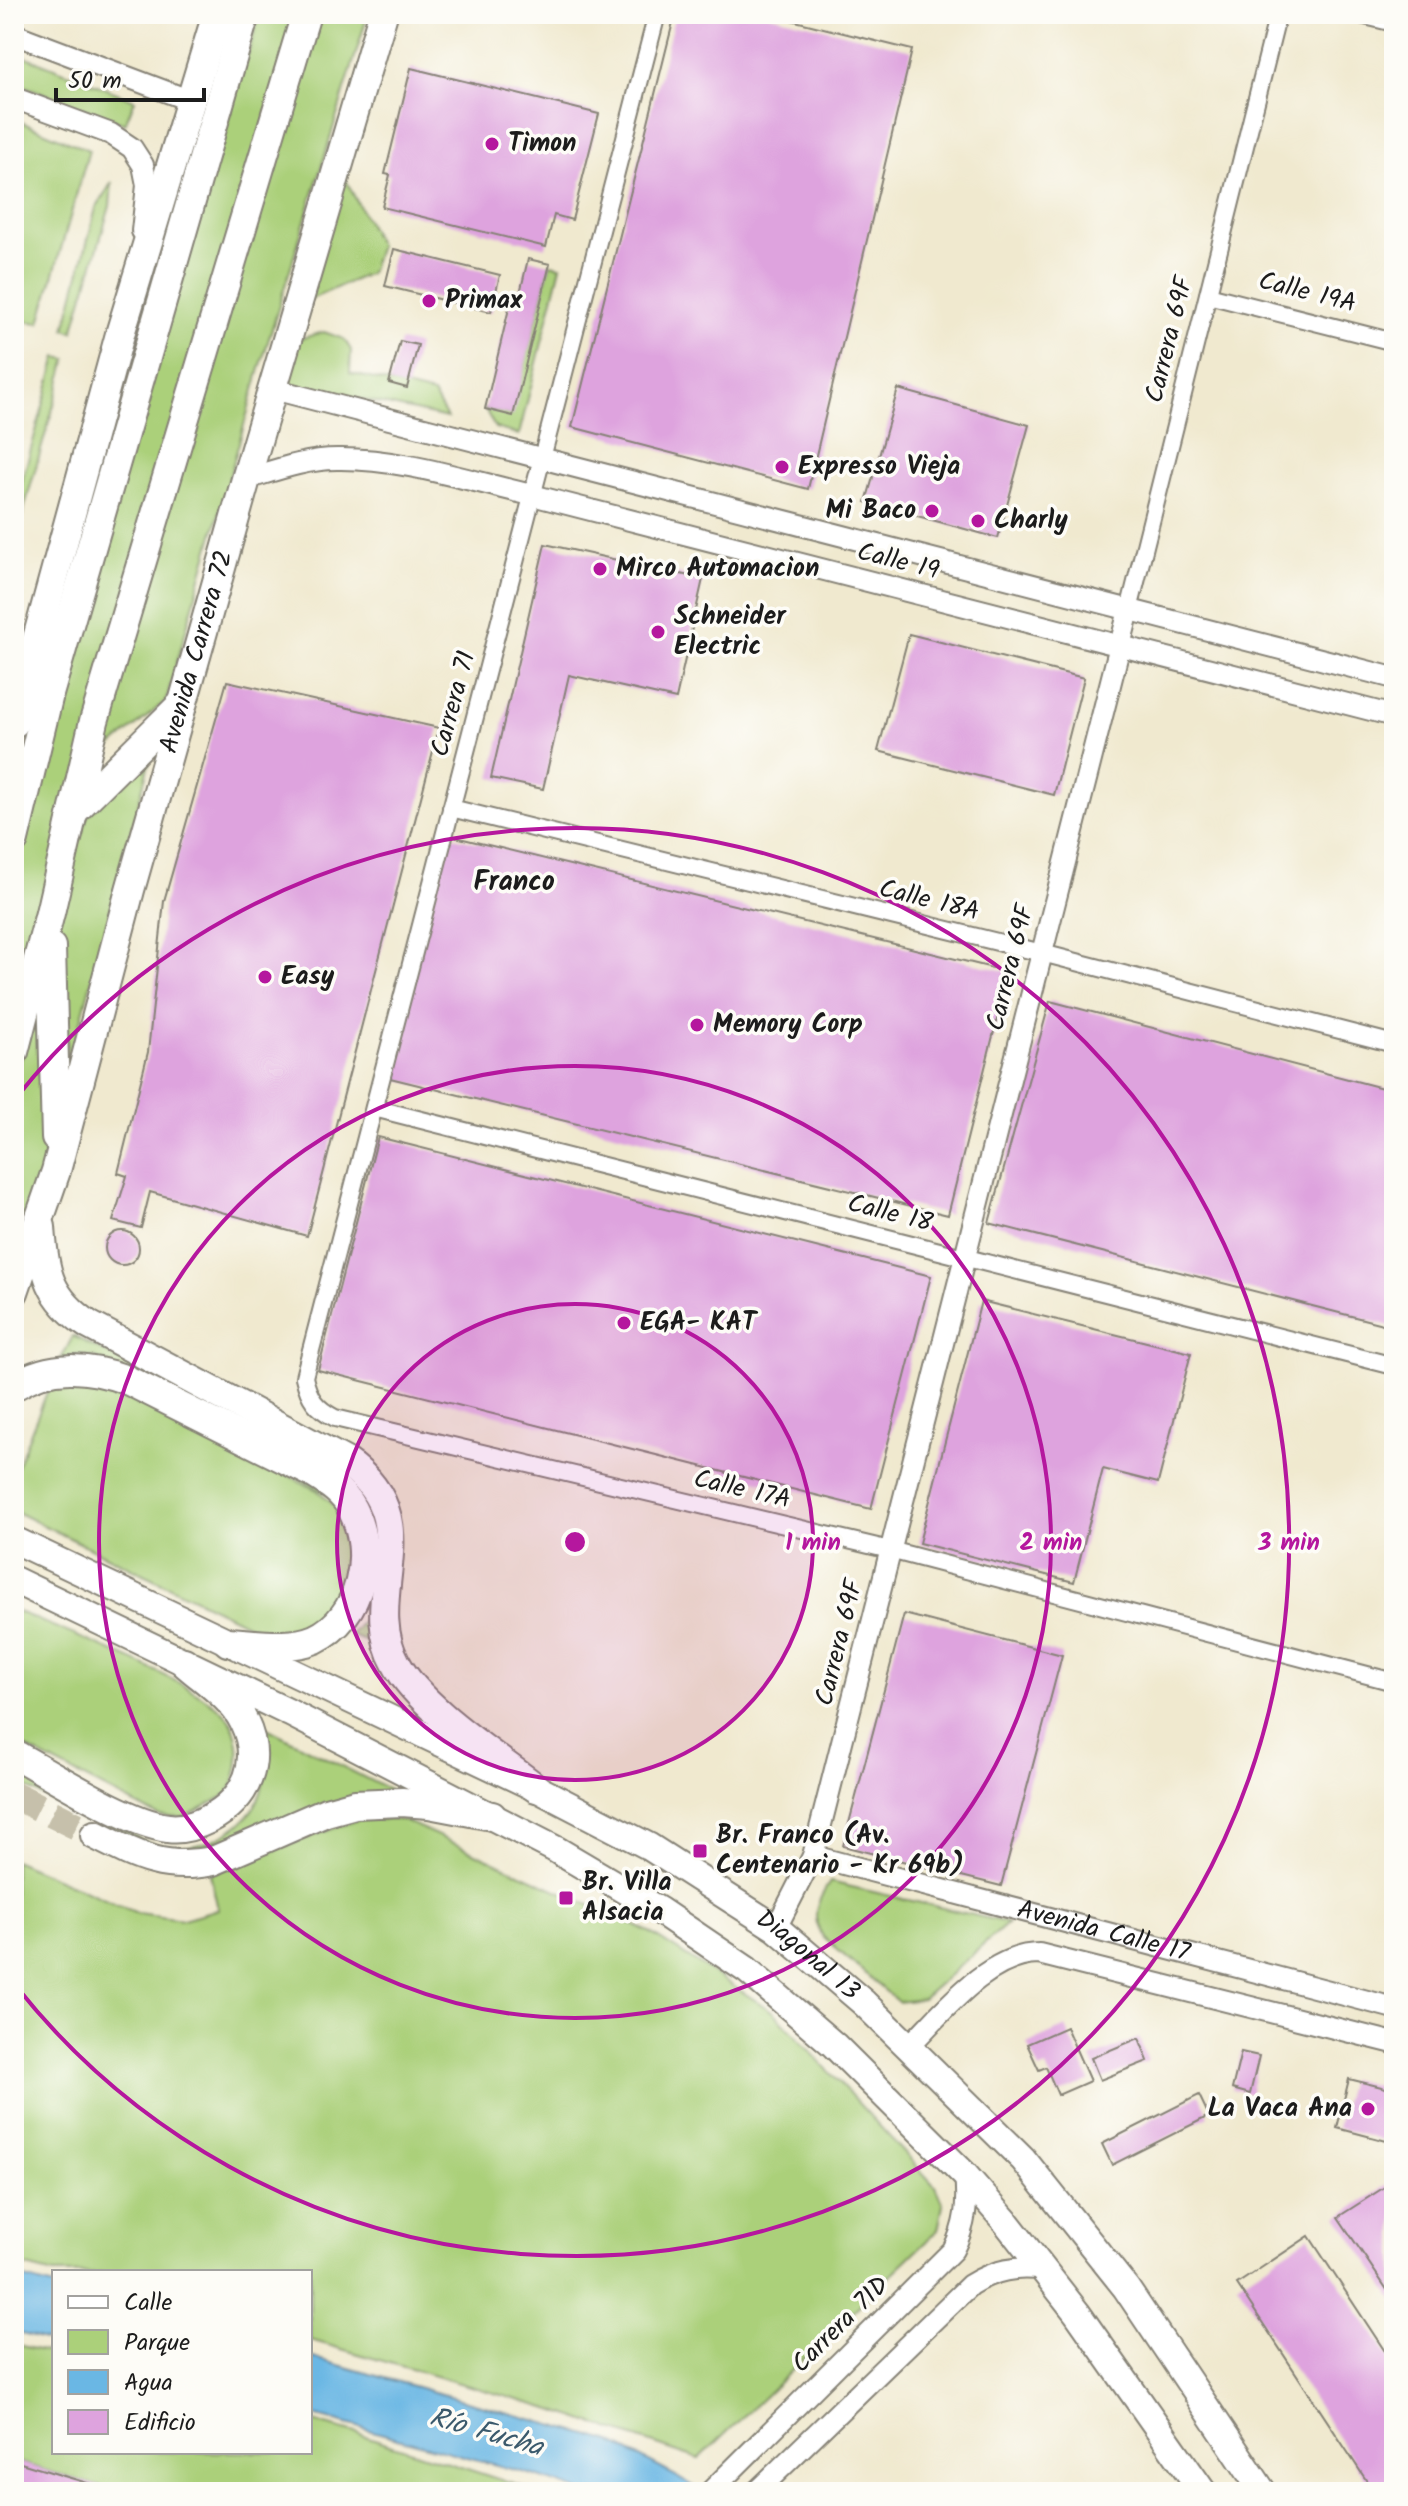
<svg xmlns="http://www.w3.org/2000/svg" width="1408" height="2506" viewBox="0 0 1408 2506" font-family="Kalam,sans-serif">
  <rect width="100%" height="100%" fill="#fdfcf7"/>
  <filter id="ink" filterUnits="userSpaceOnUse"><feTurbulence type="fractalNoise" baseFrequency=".0125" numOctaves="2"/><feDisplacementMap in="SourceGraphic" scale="16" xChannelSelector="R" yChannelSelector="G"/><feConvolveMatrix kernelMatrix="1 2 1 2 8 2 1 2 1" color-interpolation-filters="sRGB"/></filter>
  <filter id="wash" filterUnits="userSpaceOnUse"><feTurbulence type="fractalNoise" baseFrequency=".006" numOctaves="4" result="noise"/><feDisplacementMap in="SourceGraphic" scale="32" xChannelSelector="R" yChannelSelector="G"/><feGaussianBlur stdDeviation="1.8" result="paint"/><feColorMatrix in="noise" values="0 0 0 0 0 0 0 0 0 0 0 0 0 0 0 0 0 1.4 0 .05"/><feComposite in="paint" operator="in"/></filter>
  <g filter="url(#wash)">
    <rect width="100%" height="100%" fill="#f0e9cf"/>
    <g fill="#abd07a" stroke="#64764b" stroke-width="2">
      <polygon points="260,14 295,14 14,1001 14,883 67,669 162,338"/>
      <polygon points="315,14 368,14 263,358 166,701 94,761"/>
      <polygon points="14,52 135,100 125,124 14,82"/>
      <polygon points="14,119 89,150 40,323 14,320"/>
      <polygon points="344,176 379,245 370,273 309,300"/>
      <polygon points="112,182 110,206 73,332 65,329 96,208"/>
      <polygon points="550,264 561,266 519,435 495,428 485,409 512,415"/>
      <polygon points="324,332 344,339 351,350 350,373 433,394 447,418 285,383 298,339"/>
      <polygon points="57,357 67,359 14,544 14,509"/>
      <polygon points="155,741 69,1066 56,914 88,815"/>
      <polygon points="41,986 45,1167 14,1252 14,1085"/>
      <path d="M73 1336 326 1466C336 1474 347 1481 356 1489 395 1527 376 1597 372 1644L350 1635 366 1617 373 1550 363 1515 95 1358 78 1355 61 1359Z"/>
      <polygon points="54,1375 103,1380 317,1490 337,1508 347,1529 354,1560 337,1603 317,1621 290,1635 263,1632 14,1511 14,1474"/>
      <path d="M14 1610C55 1628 215 1688 231 1722 243 1746 239 1768 230 1793L183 1818 158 1816 14 1742Z"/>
      <path d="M253 1721 391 1791 207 1850 186 1855 142 1849 14 1781V1771L145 1841C153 1843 161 1846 169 1847 213 1850 261 1822 264 1776 265 1758 257 1738 253 1721Z"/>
      <polygon points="359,1819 403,1820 649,1932 775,2013 935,2186 943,2205 938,2230 699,2459 553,2410 310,2340 310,2272 54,2274 14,2264 14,1860 137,1913 183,1919 218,1909 210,1874"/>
      <path d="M830 1882 1008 1923 922 1999 898 2002 824 1938C809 1917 817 1901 830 1882Z"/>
      <polygon points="14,2344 54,2354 54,2452 310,2452 310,2421 356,2433 538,2492 117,2492 14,2461"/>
    </g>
    <g fill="#6ab7e4" stroke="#436a80" stroke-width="2">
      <polygon points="14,2276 54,2287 54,2343 14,2332"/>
      <polygon points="310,2357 609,2441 678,2477 702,2492 583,2492 533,2475 310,2414"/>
    </g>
    <g id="blocks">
      <g fill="#dea3de">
        <polygon points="675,14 767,14 912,50 808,489 572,427"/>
        <polygon points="411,68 599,114 572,220 554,215 546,247 382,207 390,175 385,174"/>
        <polygon points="394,249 500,275 491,312 385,286"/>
        <polygon points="528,259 550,264 513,416 485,409 511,300 518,302"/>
        <polygon points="400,341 418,345 407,388 389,383"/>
        <polygon points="898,389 1029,425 998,538 866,502"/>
        <polygon points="545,544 703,579 676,699 569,675 543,789 491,778"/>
        <polygon points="909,634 1084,678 1054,795 878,751"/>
        <polygon points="227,681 439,728 307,1236 150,1192 141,1228 113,1221 127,1176 118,1173 148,1052 164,901"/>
        <polygon points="447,835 1009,972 948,1215 386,1077"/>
        <polygon points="1050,1001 1394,1091 1394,1327 989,1223"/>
        <polygon points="378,1137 931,1276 871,1509 318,1370"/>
        <circle cx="122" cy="1248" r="17"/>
        <polygon points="981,1301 1191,1353 1158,1483 1103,1469 1074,1582 919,1543"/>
        <polygon points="904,1614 1062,1655 1001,1886 843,1846"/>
        <polygon points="1066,2027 1090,2081 1058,2095 1046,2067 1039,2070 1027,2044"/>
        <polygon points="1139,2038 1148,2061 1100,2080 1091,2058"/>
        <polygon points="1241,2052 1259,2056 1250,2094 1232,2089"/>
        <polygon points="1349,2079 1394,2090 1394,2143 1337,2128"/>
        <polygon points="1199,2095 1209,2116 1112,2165 1102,2144"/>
        <polygon points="1394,2181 1394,2300 1338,2217"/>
        <polygon points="1309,2236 1394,2365 1394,2490 1392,2492 1374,2492 1237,2284"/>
        <polygon points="14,2461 114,2491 114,2492 14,2492"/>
      </g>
    </g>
  </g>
  <g filter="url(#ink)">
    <use href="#blocks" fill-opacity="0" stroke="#868276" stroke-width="2"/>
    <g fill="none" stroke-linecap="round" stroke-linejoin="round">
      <polyline stroke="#c6c0ab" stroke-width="28" stroke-dasharray="28 14" stroke-linecap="butt" points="14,1795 95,1835"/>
      <defs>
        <g id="minor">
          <path d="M657 14 304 1377C309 1399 316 1408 335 1418L890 1550 1394 1682"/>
          <polyline points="1357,14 1394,23"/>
          <polyline points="1208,295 1394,342"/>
          <polyline points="1129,610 1278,14"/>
          <polyline points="451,808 1042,953 1394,1044"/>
          <polyline points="374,1108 1394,1366"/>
        </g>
        <g id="tertiary">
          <polyline points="14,34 191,101"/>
          <polyline points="14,98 111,134 132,148 143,165 147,185 142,231"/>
          <polyline points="273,389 1394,678"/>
          <path d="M246 479C276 470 306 459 337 459 402 458 469 481 532 495L1394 716"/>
          <path id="s1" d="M813 1856 1394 2008"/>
          <polyline points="776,1928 813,1856 1129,610"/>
          <path d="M909 2046C943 2012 988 1954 1039 1954L1394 2043"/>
          <path d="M710 2492 953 2250C966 2225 968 2203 965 2175"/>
          <path d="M756 2492 970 2285C994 2270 1016 2266 1044 2270"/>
        </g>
        <g id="primary">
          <path id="s2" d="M14 1540 536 1788 648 1846 776 1928 864 2003 1023 2159 1126 2288 1263 2492"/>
          <polyline points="14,1580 290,1713 555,1849 660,1911 747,1970 834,2045 965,2175 1006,2222 1077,2313 1203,2492"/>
        </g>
        <g id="trunk">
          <polyline points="14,723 120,334 217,14"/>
          <polyline points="74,811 181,705"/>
          <polyline points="14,840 49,694 245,14"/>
          <polyline points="51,947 56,1138"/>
          <polyline points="14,1052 50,913 94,721 306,14"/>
          <path d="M41 1227C44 1273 49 1298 89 1325L346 1462C431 1521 358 1595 396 1663 419 1707 495 1756 536 1788"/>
          <path id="s3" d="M14 1292 56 1171 130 890 246 479 383 14"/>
          <path d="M14 1386C51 1363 87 1366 127 1380L311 1472C327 1482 343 1491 352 1509 375 1553 362 1617 315 1639 289 1650 255 1643 228 1642"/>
          <path d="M14 1754C53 1775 127 1823 168 1828 182 1830 197 1825 209 1819 247 1799 263 1762 244 1722 233 1698 204 1680 184 1662"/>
          <path d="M95 1835C137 1856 164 1871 213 1861L326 1812 355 1804 402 1802 429 1804 492 1816"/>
        </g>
      </defs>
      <use href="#minor" stroke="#868276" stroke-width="20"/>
      <use href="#tertiary" stroke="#868276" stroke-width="24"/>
      <use href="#primary" stroke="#868276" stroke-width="30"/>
      <use href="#trunk" stroke="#868276" stroke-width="32"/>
      <use href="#minor" stroke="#fff" stroke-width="16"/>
      <use href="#tertiary" stroke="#fff" stroke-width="20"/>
      <use href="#primary" stroke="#fff" stroke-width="26"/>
      <use href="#trunk" stroke="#fff" stroke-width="28"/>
    </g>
  </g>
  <circle cx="575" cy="1542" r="238" fill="#b5179e" fill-opacity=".12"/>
  <g fill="none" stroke="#b5179e" stroke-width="4">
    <circle cx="575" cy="1542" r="238"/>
    <circle cx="575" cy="1542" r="476"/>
    <path d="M16 1098A714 714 0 1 1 16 1986"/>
  </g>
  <g fill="#b5179e" stroke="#fdfcf7" stroke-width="3">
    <circle cx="492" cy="144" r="8"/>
    <circle cx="429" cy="301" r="8"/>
    <circle cx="782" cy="467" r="8"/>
    <circle cx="932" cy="511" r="8"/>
    <circle cx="978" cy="521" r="8"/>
    <circle cx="600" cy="569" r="8"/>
    <circle cx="658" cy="632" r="8"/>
    <circle cx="265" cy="977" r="8"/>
    <circle cx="697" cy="1025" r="8"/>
    <circle cx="624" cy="1323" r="8"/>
    <rect x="692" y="1843" width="16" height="16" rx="4"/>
    <rect x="558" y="1890" width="16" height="16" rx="4"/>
    <circle cx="1368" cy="2109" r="8"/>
  </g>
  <g text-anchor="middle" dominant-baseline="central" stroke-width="7" stroke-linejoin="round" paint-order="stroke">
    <g font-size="26" font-weight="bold" fill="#1c1c1c" stroke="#fdfcf7" text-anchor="start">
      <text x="508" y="144">Timon</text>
      <text x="445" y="301">Primax</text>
      <text x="798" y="467">Expresso Vieja</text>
      <text x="916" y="511" text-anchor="end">Mi Baco</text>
      <text x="994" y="521">Charly</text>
      <text x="616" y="569">Mirco Automacion</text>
      <text x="674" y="617">Schneider<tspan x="674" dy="30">Electric</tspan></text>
      <text x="281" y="977">Easy</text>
      <text x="713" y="1025">Memory Corp</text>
      <text x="640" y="1323">EGA- KAT</text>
      <text x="716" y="1836">Br. Franco (Av.<tspan x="716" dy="30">Centenario - Kr 69b)</tspan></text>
      <text x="582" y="1883">Br. Villa<tspan x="582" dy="30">Alsacia</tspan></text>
      <text x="1352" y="2109" text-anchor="end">La Vaca Ana</text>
    </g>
    <g font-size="26" fill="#1c1c1c" stroke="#fdfcf7">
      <text transform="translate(1307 293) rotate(14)">Calle 19A</text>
      <text transform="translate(1170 340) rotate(-76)">Carrera 69F</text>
      <text transform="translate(898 562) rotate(14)">Calle 19</text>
      <text stroke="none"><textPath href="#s3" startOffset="666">Avenida Carrera 72</textPath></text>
      <text transform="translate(454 704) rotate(-75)">Carrera 71</text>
      <text transform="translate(929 901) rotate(14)">Calle 18A</text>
      <text transform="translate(1011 968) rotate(-76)">Carrera 69F</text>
      <text transform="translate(890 1214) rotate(14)">Calle 18</text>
      <text transform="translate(742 1490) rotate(13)">Calle 17A</text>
      <text transform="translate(840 1643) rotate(-76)">Carrera 69F</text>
      <text stroke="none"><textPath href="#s1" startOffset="300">Avenida Calle 17</textPath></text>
      <text stroke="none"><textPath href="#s2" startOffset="898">Diagonal 13</textPath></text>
      <text transform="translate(841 2325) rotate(-45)">Carrera 71D</text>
    </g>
    <g font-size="28" font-weight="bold" fill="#1c1c1c" stroke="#fdfcf7">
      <text x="514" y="882">Franco</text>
    </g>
    <g font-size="28" font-style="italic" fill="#3b5a6c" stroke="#fdfcf7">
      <text transform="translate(486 2433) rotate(16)">Río Fucha</text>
    </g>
  </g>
  <circle cx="575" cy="1542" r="12" fill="#b5179e" stroke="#fdfcf7" stroke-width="4"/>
  <g font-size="24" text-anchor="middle" font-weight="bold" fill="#b5179e" stroke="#fdfcf7" stroke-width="7" stroke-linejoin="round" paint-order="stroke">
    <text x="813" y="1550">1 min</text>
    <text x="1051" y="1550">2 min</text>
    <text x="1289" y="1550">3 min</text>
  </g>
  <rect width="1408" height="2506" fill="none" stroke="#fdfcf7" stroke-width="48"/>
  <rect x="52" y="2270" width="260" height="184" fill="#fdfcf7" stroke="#a3a29f" stroke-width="2"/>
  <rect x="68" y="2296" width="40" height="12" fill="#ffffff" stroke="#a3a29f" stroke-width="2"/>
  <text x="124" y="2310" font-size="24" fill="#1c1c1c">Calle</text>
  <rect x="68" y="2330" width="40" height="24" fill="#abd07a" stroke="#a3a29f" stroke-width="2"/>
  <text x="124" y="2350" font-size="24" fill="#1c1c1c">Parque</text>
  <rect x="68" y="2370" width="40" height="24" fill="#6ab7e4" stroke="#a3a29f" stroke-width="2"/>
  <text x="124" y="2390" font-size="24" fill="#1c1c1c">Agua</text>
  <rect x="68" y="2410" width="40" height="24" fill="#dea3de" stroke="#a3a29f" stroke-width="2"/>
  <text x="124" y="2430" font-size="24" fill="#1c1c1c">Edificio</text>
  <path d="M56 88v12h148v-12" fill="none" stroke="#1c1c1c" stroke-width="4"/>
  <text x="68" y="88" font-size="24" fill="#1c1c1c" stroke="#fdfcf7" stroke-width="6" paint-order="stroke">50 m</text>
</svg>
